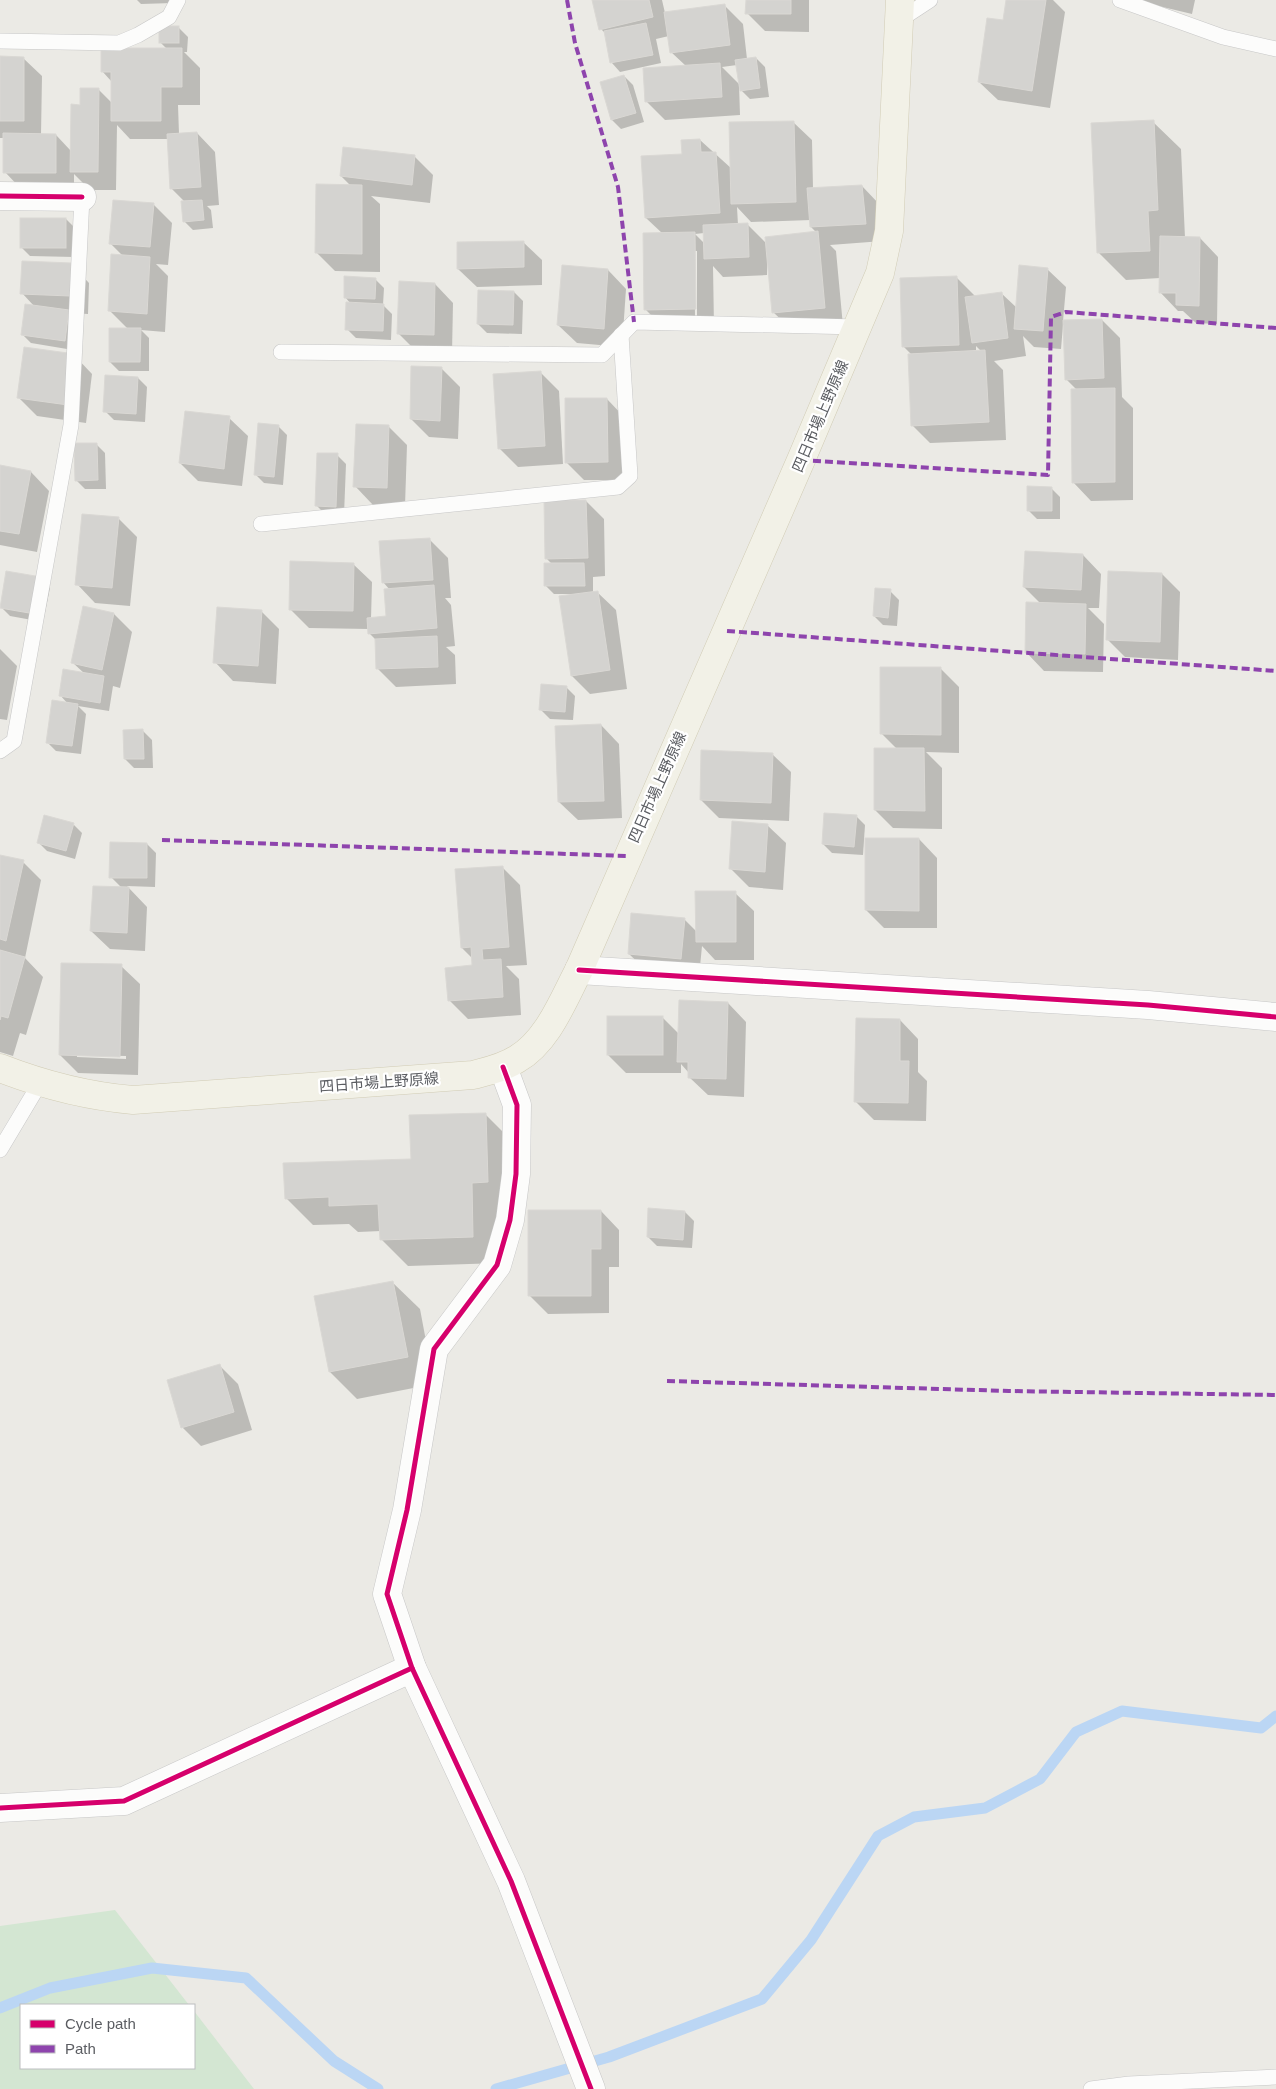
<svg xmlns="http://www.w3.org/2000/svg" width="1276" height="2089" viewBox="0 0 1276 2089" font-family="Helvetica,'Noto Sans JP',sans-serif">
  <rect width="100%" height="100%" fill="#ebeae5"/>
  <polygon fill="#d3e6d2" points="115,1910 189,2005 21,2005 21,2068 194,2068 194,2011 254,2089 0,2089 0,1926"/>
  <g fill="#0003" fill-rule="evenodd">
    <polygon points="137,0 173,0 173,3 141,4"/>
    <polygon points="594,0 662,0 665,13 724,5 743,24 747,59 756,58 765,67 769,97 750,99 741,90 737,65 722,67 739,84 740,115 665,120 646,101 686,66 671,52 669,36 656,39 661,63 620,72 612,63 606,34 601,29"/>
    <polygon points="747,0 809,0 809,32 765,31 747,13"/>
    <polygon points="1007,0 1053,0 1065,12 1050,108 998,100 979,82 1004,22"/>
    <polygon points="1143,0 1195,0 1192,14 1146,3"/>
    <polygon points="179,28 188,37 187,52 184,52 200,68 200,105 178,105 179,134 197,133 215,152 219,205 207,206 211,210 213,228 193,230 184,221 185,202 171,188 168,139 130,139 117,125 116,190 90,190 74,174 74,191 23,191 5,172 4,138 0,138 0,58 23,58 42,76 41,135 56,135 71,151 81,106 98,89 112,103 112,82 102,71 167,49 160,42"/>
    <polygon points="624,76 633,85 644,122 621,129 612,120"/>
    <path d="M793 122 812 140 813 189 862 186 880 205 883 241 830 245 836 251 843 326 792 330 773 312 769 264H767V275L723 277 713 266 714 327H663L645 309 663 234 646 218 683 155 700 140 732 169ZM737 207 751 222 811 220V227L817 233 767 244 748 225H738ZM704 233 705 244 695 234ZM694 251H697V316H695Z"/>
    <polygon points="1153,122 1181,149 1185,238 1200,238 1218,257 1217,324 1196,323 1183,311 1178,311 1160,292 1160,278 1126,280 1099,253"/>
    <polygon points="414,156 433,175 430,203 371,196 380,204 380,272 335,271 317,253 351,186 341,176"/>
    <polygon points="154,205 172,223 168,265 156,264 168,276 165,332 141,330 149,338 149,371 119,371 110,362 128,329 110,311 123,256 110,243"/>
    <polygon points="66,219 75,228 74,257 30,256 21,247"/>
    <polygon points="523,242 542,260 542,285 477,287 458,269"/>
    <polygon points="71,264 89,283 88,314 71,313 73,350 31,343 22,334 34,306 22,293"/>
    <path d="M1047 269 1066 287 1063 321 1102 320 1120 338 1122 397 1133 408V500L1091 501 1073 482 1077 390 1066 379 1065 325H1063L1061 349 1034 347 1023 336 1026 356 994 361 1003 370 1006 440 930 443 912 425V355L903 346 956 277 975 296 1001 293 1017 308ZM976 346 982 352H976Z"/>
    <polygon points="608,270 626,289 622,347 577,343 558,325"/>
    <polygon points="375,279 384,288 383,305 392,314 391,340 356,338 347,329 351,304 345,297"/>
    <polygon points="435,284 453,303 452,353 417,352 398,333"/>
    <polygon points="514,292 523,301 522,334 487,333 478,324"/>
    <polygon points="74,355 92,374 86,423 37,416 19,398"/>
    <polygon points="441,368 460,387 458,439 429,437 411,419"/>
    <polygon points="540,372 559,391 563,464 518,467 499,448"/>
    <polygon points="138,378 147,387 145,422 114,420 105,411"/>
    <polygon points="607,399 625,418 626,480 584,480 566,462"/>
    <polygon points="229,418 248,436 242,486 198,481 180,463"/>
    <polygon points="278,426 287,435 283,485 264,483 255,474"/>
    <polygon points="389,427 407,445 405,506 373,505 355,486"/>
    <polygon points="96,444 105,453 106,489 85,489 76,480"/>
    <polygon points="337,455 346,464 344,515 325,514 316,505"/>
    <polygon points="0,466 31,472 49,491 37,552 0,545"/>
    <polygon points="1051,488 1060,497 1060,519 1037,519 1028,510"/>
    <polygon points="586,501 604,519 605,576 593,577 593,593 597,592 616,610 627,689 590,694 572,676 570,594 554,594 545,585 552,564 547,559"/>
    <polygon points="119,519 137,537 130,606 95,603 77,584"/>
    <polygon points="430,540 448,558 451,598 445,598 451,605 455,646 446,647 455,655 456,684 396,687 378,669 377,641 369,633 369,629 309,628 290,609 353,564 372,582 371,619 388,617 390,590 383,582"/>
    <polygon points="1083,555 1101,574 1099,608 1088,608 1104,624 1103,672 1044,671 1026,652 1041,604 1024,587"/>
    <polygon points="1162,574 1180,592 1178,660 1125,657 1107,639"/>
    <polygon points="41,579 50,588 43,622 10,616 1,607"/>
    <polygon points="890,591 899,600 897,626 883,625 874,616"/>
    <polygon points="261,611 279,629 276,684 233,681 215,662"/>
    <polygon points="114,614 132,632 120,688 113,686 109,711 78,706 86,714 81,754 56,751 47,742 68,704 60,695 85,674 72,662"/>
    <polygon points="0,649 17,666 7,720 0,719"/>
    <polygon points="941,669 959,687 959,753 926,752 942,768 942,829 893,828 875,810 897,749 881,733"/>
    <polygon points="566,687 575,696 573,720 550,719 541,710"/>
    <polygon points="601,725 619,744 622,818 578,820 559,802"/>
    <polygon points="143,731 152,740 153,768 134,768 125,759"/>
    <polygon points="772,754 791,772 789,821 719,818 701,800"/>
    <polygon points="856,816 865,825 863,855 832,853 823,844"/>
    <polygon points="73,824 82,833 75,859 47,851 38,842"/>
    <polygon points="767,825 786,843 783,890 749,887 731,869"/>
    <polygon points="919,839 937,858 937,928 884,928 866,910"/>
    <polygon points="147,844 156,853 155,887 127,886 147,907 145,951 110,949 91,931 122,888 111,877"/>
    <polygon points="0,857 23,862 41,880 25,958 43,977 26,1035 20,1033 13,1056 0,1052"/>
    <polygon points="502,867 520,885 527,965 506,966 519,979 521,1015 468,1019 449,1000 474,966 473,959 462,948 456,870"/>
    <polygon points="735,893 754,911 754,960 715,960 702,946 699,977 648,972 629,954 684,919 697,932"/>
    <path d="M121 966 140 984 138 1075 78 1073 60 1055ZM77 1055 126 1056V1059L77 1057Z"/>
    <polygon points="728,1003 746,1022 744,1097 708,1095 689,1077 689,1073 681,1064 681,1073 626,1073 608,1055 662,1017 679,1034"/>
    <polygon points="900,1020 918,1039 918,1072 927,1081 926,1121 874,1120 855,1101"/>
    <polygon points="485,1114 512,1141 500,1263 408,1266 381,1239 381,1231 358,1232 349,1224 313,1225 286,1198 412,1160"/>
    <polygon points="601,1211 619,1230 619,1267 609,1267 609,1313 548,1314 530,1296"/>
    <polygon points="685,1212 694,1221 692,1248 657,1246 648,1237"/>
    <polygon points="392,1282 420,1309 434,1384 357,1399 330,1372 316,1297"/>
    <polygon points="219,1365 238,1384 252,1430 201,1446 182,1427"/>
  </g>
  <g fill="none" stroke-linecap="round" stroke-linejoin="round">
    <g stroke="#bbd6f4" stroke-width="11">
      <polyline points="0,2008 50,1988 152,1968 246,1978 334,2061 378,2089"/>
      <polyline points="496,2089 609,2057 762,1999 811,1940 878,1836 914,1817 985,1808 1040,1779 1076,1732 1122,1711 1261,1728 1276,1716"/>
    </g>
  </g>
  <g fill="#d4d3d0" stroke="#dad8d4">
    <polygon points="592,0 649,0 653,17 599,30"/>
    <polygon points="746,0 791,0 791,14 745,14"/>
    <polygon points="1006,0 1046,0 1032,91 978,82 987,18 1003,20"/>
    <polygon points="725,4 730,45 670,53 664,12"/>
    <polygon points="646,23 653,55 610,63 604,31"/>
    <rect x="159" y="26" width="20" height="17"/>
    <polygon points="101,48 182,48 182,87 161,87 161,121 111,121 111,72 101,72"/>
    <polygon points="0,56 24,57 24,121 0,121"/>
    <polygon points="756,57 760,88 740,91 735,60"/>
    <polygon points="720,63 722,97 645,102 643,68"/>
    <polygon points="624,75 636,113 611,120 600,82"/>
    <polygon points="80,88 99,88 98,172 70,172 71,104 80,105"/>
    <polygon points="1154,120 1158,210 1148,211 1150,251 1097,253 1091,123"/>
    <polygon points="794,121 796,202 731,204 729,122"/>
    <polygon points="197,132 201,187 170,189 167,134"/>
    <polygon points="3,133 56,134 56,173 3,173"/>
    <polygon points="700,139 701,152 716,152 720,213 645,218 641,156 682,154 681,140"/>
    <polygon points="343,147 415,155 412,185 340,176"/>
    <polygon points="316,184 362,185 362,254 315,253"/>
    <polygon points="862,185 866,224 810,227 807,188"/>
    <polygon points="113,200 154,203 150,247 109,244"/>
    <polygon points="202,200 204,220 183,222 181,201"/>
    <rect x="20" y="218" width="46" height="30"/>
    <polygon points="748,223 749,257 704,259 703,225"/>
    <polygon points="818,231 825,308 772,313 765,237"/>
    <polygon points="695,232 696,309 644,310 643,233"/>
    <polygon points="1160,236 1200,237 1199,306 1176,305 1176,293 1159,293"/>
    <polygon points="524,241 524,267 457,269 457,242"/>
    <polygon points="111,254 150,257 147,314 108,311"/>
    <polygon points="22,261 71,263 70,296 20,294"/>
    <polygon points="562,265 608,269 604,329 557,325"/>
    <polygon points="1019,265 1048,268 1043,331 1014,329"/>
    <polygon points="344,276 376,278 375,299 344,298"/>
    <polygon points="957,276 959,345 902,347 900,278"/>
    <polygon points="399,281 435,283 434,335 397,334"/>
    <polygon points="478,290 514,291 513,325 477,324"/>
    <polygon points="1002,292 1008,338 972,343 965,297"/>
    <polygon points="346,302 384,304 383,331 345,330"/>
    <polygon points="25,304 69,310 65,341 21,335"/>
    <polygon points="1102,319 1104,378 1065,380 1063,320"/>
    <polygon points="109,328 141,328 140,362 109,362"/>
    <polygon points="24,347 75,354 68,405 17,398"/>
    <polygon points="985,350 989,422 911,426 908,354"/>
    <polygon points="411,366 442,367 440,421 410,419"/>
    <polygon points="541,371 545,446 498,449 493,374"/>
    <polygon points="105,375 138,377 136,414 103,412"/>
    <polygon points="1115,388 1115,482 1072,483 1071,389"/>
    <polygon points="565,398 607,398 608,462 565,463"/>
    <polygon points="185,411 230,416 224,469 179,463"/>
    <polygon points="258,423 279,425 274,477 254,475"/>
    <polygon points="356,424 389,425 387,488 353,487"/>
    <polygon points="74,443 97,443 98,480 75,481"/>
    <polygon points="317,453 338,453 336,507 315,506"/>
    <polygon points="0,465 31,471 19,534 0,531"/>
    <polygon points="1027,486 1052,487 1052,511 1027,511"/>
    <polygon points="544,500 586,500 588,558 545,559"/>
    <polygon points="82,514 119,517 112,588 75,585"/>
    <polygon points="430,538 433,580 382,583 379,541"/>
    <polygon points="1025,551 1083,554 1081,590 1023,587"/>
    <polygon points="290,561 354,563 353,611 289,610"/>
    <polygon points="544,563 584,563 585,586 544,586"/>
    <polygon points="6,571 41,577 35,614 0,608"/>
    <polygon points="1108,571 1162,573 1160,642 1106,640"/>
    <polygon points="434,585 437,628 368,634 367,618 386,616 384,589"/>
    <polygon points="875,588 891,589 888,618 873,616"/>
    <polygon points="598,591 610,670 571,676 559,596"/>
    <polygon points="1026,602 1086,604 1085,654 1025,653"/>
    <polygon points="83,606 114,613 102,670 71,663"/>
    <polygon points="217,607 262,610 258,666 213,663"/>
    <polygon points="437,636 438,667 376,669 375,639"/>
    <polygon points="880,667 941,667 941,735 880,734"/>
    <polygon points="63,669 104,676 100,703 59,696"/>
    <polygon points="541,684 567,686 565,712 539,710"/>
    <polygon points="52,700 78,704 72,746 46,743"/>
    <polygon points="601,724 604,801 558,802 555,726"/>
    <polygon points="143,729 144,759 124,759 123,730"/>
    <polygon points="874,748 924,748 925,811 874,810"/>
    <polygon points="701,750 773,753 771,803 700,800"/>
    <polygon points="824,813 857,815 854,847 822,844"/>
    <polygon points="44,815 74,823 66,851 37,843"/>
    <polygon points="732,821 768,824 765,872 729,869"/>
    <polygon points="865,838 919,838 919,911 865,910"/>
    <polygon points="110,842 147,843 147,878 109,878"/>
    <polygon points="0,855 24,860 6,941 0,939"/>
    <polygon points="503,866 509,947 482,949 483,960 501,959 503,997 448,1001 445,968 472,965 471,947 461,948 455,869"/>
    <polygon points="93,886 129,887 127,933 90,931"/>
    <polygon points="695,891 736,891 736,942 696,942"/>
    <polygon points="631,913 685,918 681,959 628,954"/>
    <polygon points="0,950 25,957 8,1018 1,1016 0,1020"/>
    <polygon points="61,963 122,964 120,1057 59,1055"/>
    <polygon points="679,1000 728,1002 726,1079 688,1078 688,1062 677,1062"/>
    <rect x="607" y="1016" width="56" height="39"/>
    <polygon points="856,1018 900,1019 900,1061 909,1061 908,1103 854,1102"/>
    <polygon points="486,1113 488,1182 472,1183 473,1237 380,1240 378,1204 329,1206 329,1197 285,1199 283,1163 411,1159 409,1115"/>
    <polygon points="648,1208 685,1211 683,1240 647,1237"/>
    <polygon points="528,1210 601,1210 601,1249 591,1249 591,1296 528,1296"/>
    <polygon points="393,1281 408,1357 329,1372 314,1296"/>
    <polygon points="220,1364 234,1412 181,1428 167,1380"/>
  </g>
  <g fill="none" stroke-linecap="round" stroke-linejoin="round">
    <defs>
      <g id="service">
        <polyline points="1120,0 1223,37 1276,49"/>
        <polyline points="898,21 930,0"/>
        <polyline points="0,41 119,43 138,35 169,17 178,0"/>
        <polyline points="281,352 602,355 634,322 858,327"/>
        <polyline points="261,524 618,487 630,476 621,335"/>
        <polyline points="0,751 14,741 71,425 82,197"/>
        <polyline points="0,1150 40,1083"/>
        <polyline points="1091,2089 1129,2084 1276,2077"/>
      </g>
      <g id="minor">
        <polyline points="0,196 82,197"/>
        <polyline points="579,970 1148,1005 1276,1017"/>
        <polyline points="503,1067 517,1105 516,1174 510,1220 497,1265 434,1349 407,1510 387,1594 412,1668 511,1881 591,2089"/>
        <polyline points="0,1808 124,1801 412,1668"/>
      </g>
      <path id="primary" d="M0 1068C44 1085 86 1096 133 1100L473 1075C488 1071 503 1068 517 1059 548 1041 563 1000 579 970L801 460 880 273 889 231 900 0"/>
    </defs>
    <use href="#service" stroke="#c7c7c7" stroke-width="16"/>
    <use href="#minor" stroke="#c7c7c7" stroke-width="29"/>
    <use href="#primary" stroke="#d1ccb5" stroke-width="29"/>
    <use href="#service" stroke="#fcfcfb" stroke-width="15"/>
    <use href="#minor" stroke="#fcfcfb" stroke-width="28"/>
    <use href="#primary" stroke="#f2f1e7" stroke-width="28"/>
    <g stroke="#8e44ad" stroke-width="4" stroke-dasharray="8 4" stroke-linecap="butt">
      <polyline points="567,0 575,43 618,187 634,322"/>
      <polyline points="801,460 1048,475 1051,317 1066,312 1276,328"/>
      <polyline points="727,631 1276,671"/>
      <polyline points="162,840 627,856"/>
      <polyline points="667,1381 1009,1391 1276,1395"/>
    </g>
    <defs>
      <g id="cycleway">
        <polyline points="0,196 82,197"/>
        <polyline points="579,970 1148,1005 1276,1017"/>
        <polyline points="503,1067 517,1105 516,1174 510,1220 497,1265 434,1349 407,1510 387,1594 412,1668 511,1881 591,2089"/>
        <polyline points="0,1808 124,1801 412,1668"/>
      </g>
    </defs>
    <use href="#cycleway" stroke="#fff" stroke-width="8"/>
    <use href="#cycleway" stroke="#d6006c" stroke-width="5"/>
  </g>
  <g text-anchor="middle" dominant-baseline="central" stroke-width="4.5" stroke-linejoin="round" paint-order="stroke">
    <g font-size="15" fill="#5b5d62" stroke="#fff">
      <text transform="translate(820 416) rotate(-67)">四日市場上野原線</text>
      <text transform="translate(657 787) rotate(-66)">四日市場上野原線</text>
      <text transform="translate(379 1082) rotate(-4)">四日市場上野原線</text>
    </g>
  </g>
  <rect x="20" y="2004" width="175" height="65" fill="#ffffff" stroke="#bdbec0"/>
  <rect x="30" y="2020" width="25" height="8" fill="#d6006c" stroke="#bdbec0"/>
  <text x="65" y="2029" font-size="15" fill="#5b5d62">Cycle path</text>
  <rect x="30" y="2045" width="25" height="8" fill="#8e44ad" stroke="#bdbec0"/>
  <text x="65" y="2054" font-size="15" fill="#5b5d62">Path</text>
</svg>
